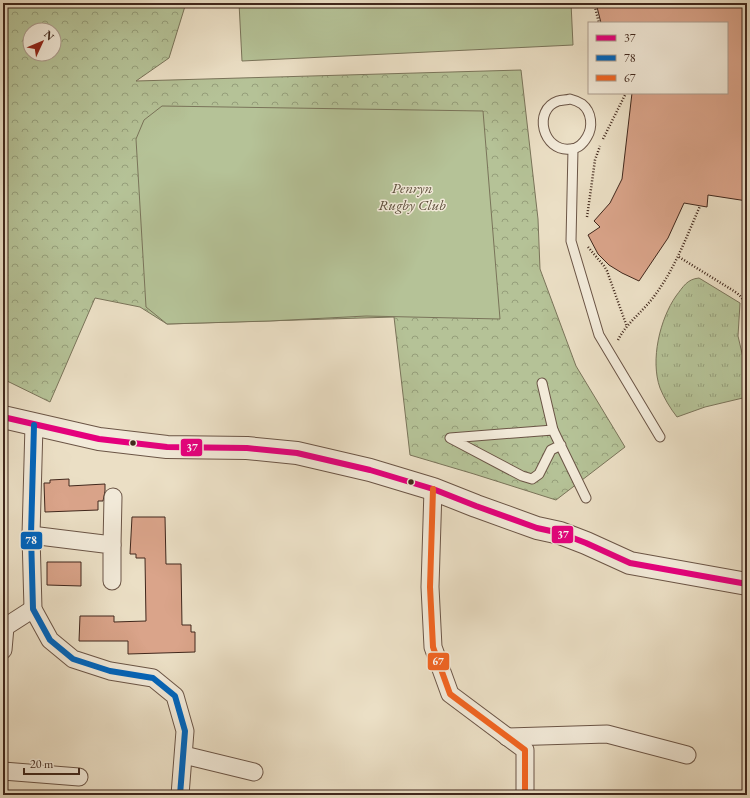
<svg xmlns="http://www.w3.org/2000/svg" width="750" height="798" viewBox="0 0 750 798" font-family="'EB Garamond',serif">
  <defs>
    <pattern id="grass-tufts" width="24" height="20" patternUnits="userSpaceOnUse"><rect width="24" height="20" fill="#b5c297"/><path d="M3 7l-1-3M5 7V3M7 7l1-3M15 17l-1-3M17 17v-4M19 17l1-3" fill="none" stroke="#959e7a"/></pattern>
    <pattern id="forest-crowns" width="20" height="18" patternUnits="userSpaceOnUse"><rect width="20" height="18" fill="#b5c297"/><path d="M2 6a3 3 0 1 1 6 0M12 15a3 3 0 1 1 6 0" fill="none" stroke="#959e7a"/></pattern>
  </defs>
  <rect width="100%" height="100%" fill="#ebdfc5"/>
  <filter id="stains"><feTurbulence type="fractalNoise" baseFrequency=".005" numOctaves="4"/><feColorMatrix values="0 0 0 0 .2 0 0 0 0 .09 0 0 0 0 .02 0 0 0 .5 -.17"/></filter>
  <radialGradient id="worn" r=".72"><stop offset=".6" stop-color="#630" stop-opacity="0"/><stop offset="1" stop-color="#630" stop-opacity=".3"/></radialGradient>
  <path fill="url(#grass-tufts)" stroke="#7a745a" d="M699 278 740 303 738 336 747 375V397L705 407 677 417C670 408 664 398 660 388 650 360 660 319 676 296 683 287 687 279 699 278Z"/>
  <path fill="url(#forest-crowns)" stroke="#7a745a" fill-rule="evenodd" d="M3 3H186L169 58 136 81 521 70 538 219 540 269 576 366 625 447 556 500 474 474 410 455 394 317 167 324 140 307 95 298 50 402 3 379ZM30 30H54V54H30Z"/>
  <g fill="#b5c297" stroke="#7a745a">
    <polygon points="239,3 571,3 573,45 242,61"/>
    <polygon points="162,106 483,111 500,319 366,316 270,321 167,324 146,307 136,139 144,120"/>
  </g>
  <g fill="#daa48a" stroke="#40271c">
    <polygon points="596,3 747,3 747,201 708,195 707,207 684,203 668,238 639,281 622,273 609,265 598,254 588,235 600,227 594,221 610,203 622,179 632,93 727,93 727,23 601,23"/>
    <polygon points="69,479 69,486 105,484 105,491 103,501 98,501 98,510 45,512 44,483 50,483 50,480"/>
    <polygon points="132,517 165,517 166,564 181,564 182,625 191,625 191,632 195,632 195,652 128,654 128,641 79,641 80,616 114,616 114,622 146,621 145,558 136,558 136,554 130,554"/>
    <polygon points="47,562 81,562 81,586 47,585"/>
  </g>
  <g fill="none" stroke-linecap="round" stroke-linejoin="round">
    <defs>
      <g id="service">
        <path d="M570 99C574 100 579 102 582 104 592 112 593 127 587 137 583 144 577 149 570 149 543 152 532 110 558 101 562 100 567 100 570 99Z"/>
        <polyline points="573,149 571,241 599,335 660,437"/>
        <polyline points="542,383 553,430"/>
        <polyline points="561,445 551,450 539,474 532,479 522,476 450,438 553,430 586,498"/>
      </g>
      <g id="minor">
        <polyline points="34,425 31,535 33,609 50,640 73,659 110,671 153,678 175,696 185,731 180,795"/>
        <polyline points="433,489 430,587 433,647 450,694 525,750 525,795"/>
        <polyline points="31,535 112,545 112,581"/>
        <polyline points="112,545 113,497"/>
        <polyline points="3,650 5,627 33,609"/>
        <polyline points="507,737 607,734 687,755"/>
        <polyline points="184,755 254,772"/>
        <polyline points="3,771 79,777"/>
      </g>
      <polyline id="tertiary" points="3,417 99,439 167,447 247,448 297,453 370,470 433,489 476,506 537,528 560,533 586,543 630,563 747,584"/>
    </defs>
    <use href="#service" stroke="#6b5546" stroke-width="11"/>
    <use href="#minor" stroke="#6b5546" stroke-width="19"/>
    <use href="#tertiary" stroke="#6b5546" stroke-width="24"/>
    <g stroke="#40271c" stroke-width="2.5" stroke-dasharray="1 2" stroke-linecap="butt">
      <polyline points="594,3 599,23"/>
      <polyline points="603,139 626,93"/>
      <polyline points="587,217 595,160 600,146"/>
      <polyline points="588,247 604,266 607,271 627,327"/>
      <path d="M679 257 737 293C748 303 744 306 744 319 744 325 745 330 745 336"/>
      <path d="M618 340C626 324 641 313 652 299 674 271 686 238 700 206"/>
    </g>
    <use href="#service" stroke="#f2ead9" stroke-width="9"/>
    <use href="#minor" stroke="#f2ead9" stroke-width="17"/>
    <use href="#tertiary" stroke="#f2ead9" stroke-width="22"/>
    <defs>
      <polyline id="bus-1" points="3,417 99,439 167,447 247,448 297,453 370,470 433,489 476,506 537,528 560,533 586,543 630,563 747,584"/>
      <polyline id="bus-2" points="34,425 31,535 33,609 50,640 73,659 110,671 153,678 175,696 185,731 180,795"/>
      <polyline id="bus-3" points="433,489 430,587 433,647 450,694 525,750 525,795"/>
    </defs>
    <use href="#bus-1" stroke="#f2ead9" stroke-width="9"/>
    <use href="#bus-2" stroke="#f2ead9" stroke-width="9"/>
    <use href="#bus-3" stroke="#f2ead9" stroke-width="9"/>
    <use href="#bus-1" stroke="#e5007d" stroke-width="6"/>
    <use href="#bus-2" stroke="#0065bd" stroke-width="6"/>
    <use href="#bus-3" stroke="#f26522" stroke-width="6"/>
  </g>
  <g fill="#40271c" stroke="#f2ead9" stroke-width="1.5">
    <circle cx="133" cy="443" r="3.5"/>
    <circle cx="411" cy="482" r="3.5"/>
  </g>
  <g text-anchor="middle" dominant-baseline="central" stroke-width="3" stroke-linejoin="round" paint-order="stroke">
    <g font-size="15" font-style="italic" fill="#5d4e3b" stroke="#f2ead9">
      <text x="412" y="187">Penryn<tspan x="412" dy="17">Rugby Club</tspan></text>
    </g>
  </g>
  <g stroke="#f2ead9" stroke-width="1.5">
    <rect x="180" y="438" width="23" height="19" rx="4" fill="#e5007d"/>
    <rect x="551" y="525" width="23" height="19" rx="4" fill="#e5007d"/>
    <rect x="20" y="531" width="23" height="19" rx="4" fill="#0065bd"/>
    <rect x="427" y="652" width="23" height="19" rx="4" fill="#f26522"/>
  </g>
  <g font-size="11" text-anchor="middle" font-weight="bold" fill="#fff">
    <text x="192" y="451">37</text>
    <text x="563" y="538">37</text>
    <text x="31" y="544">78</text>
    <text x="438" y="665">67</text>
  </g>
  <rect width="750" height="798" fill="none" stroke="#ebdfc5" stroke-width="16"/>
  <rect x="4" y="4" width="742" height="790" fill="none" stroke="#40271c" stroke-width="2"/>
  <rect x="8" y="8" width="734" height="782" fill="none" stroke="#40271c"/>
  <rect x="588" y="22" width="140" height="72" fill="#f2ead9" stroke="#ab9c8d"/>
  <rect x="596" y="35" width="20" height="6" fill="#e5007d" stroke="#ab9c8d"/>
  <text x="624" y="42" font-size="12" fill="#40271c">37</text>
  <rect x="596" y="55" width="20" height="6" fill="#0065bd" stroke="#ab9c8d"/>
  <text x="624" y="62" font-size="12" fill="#40271c">78</text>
  <rect x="596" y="75" width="20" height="6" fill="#f26522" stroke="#ab9c8d"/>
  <text x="624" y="82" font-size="12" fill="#40271c">67</text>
  <g transform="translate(42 42) rotate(46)"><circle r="19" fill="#f2ead9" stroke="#ab9c8d"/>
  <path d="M0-3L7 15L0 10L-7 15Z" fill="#8f2418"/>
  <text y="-6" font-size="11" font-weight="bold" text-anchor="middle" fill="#40271c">N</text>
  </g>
  <path d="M24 768v6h55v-6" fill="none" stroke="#40271c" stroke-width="2"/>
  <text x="30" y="768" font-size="12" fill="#40271c" stroke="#f2ead9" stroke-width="3" paint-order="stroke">20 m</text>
  <rect width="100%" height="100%" filter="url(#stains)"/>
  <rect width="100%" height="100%" fill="url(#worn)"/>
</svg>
